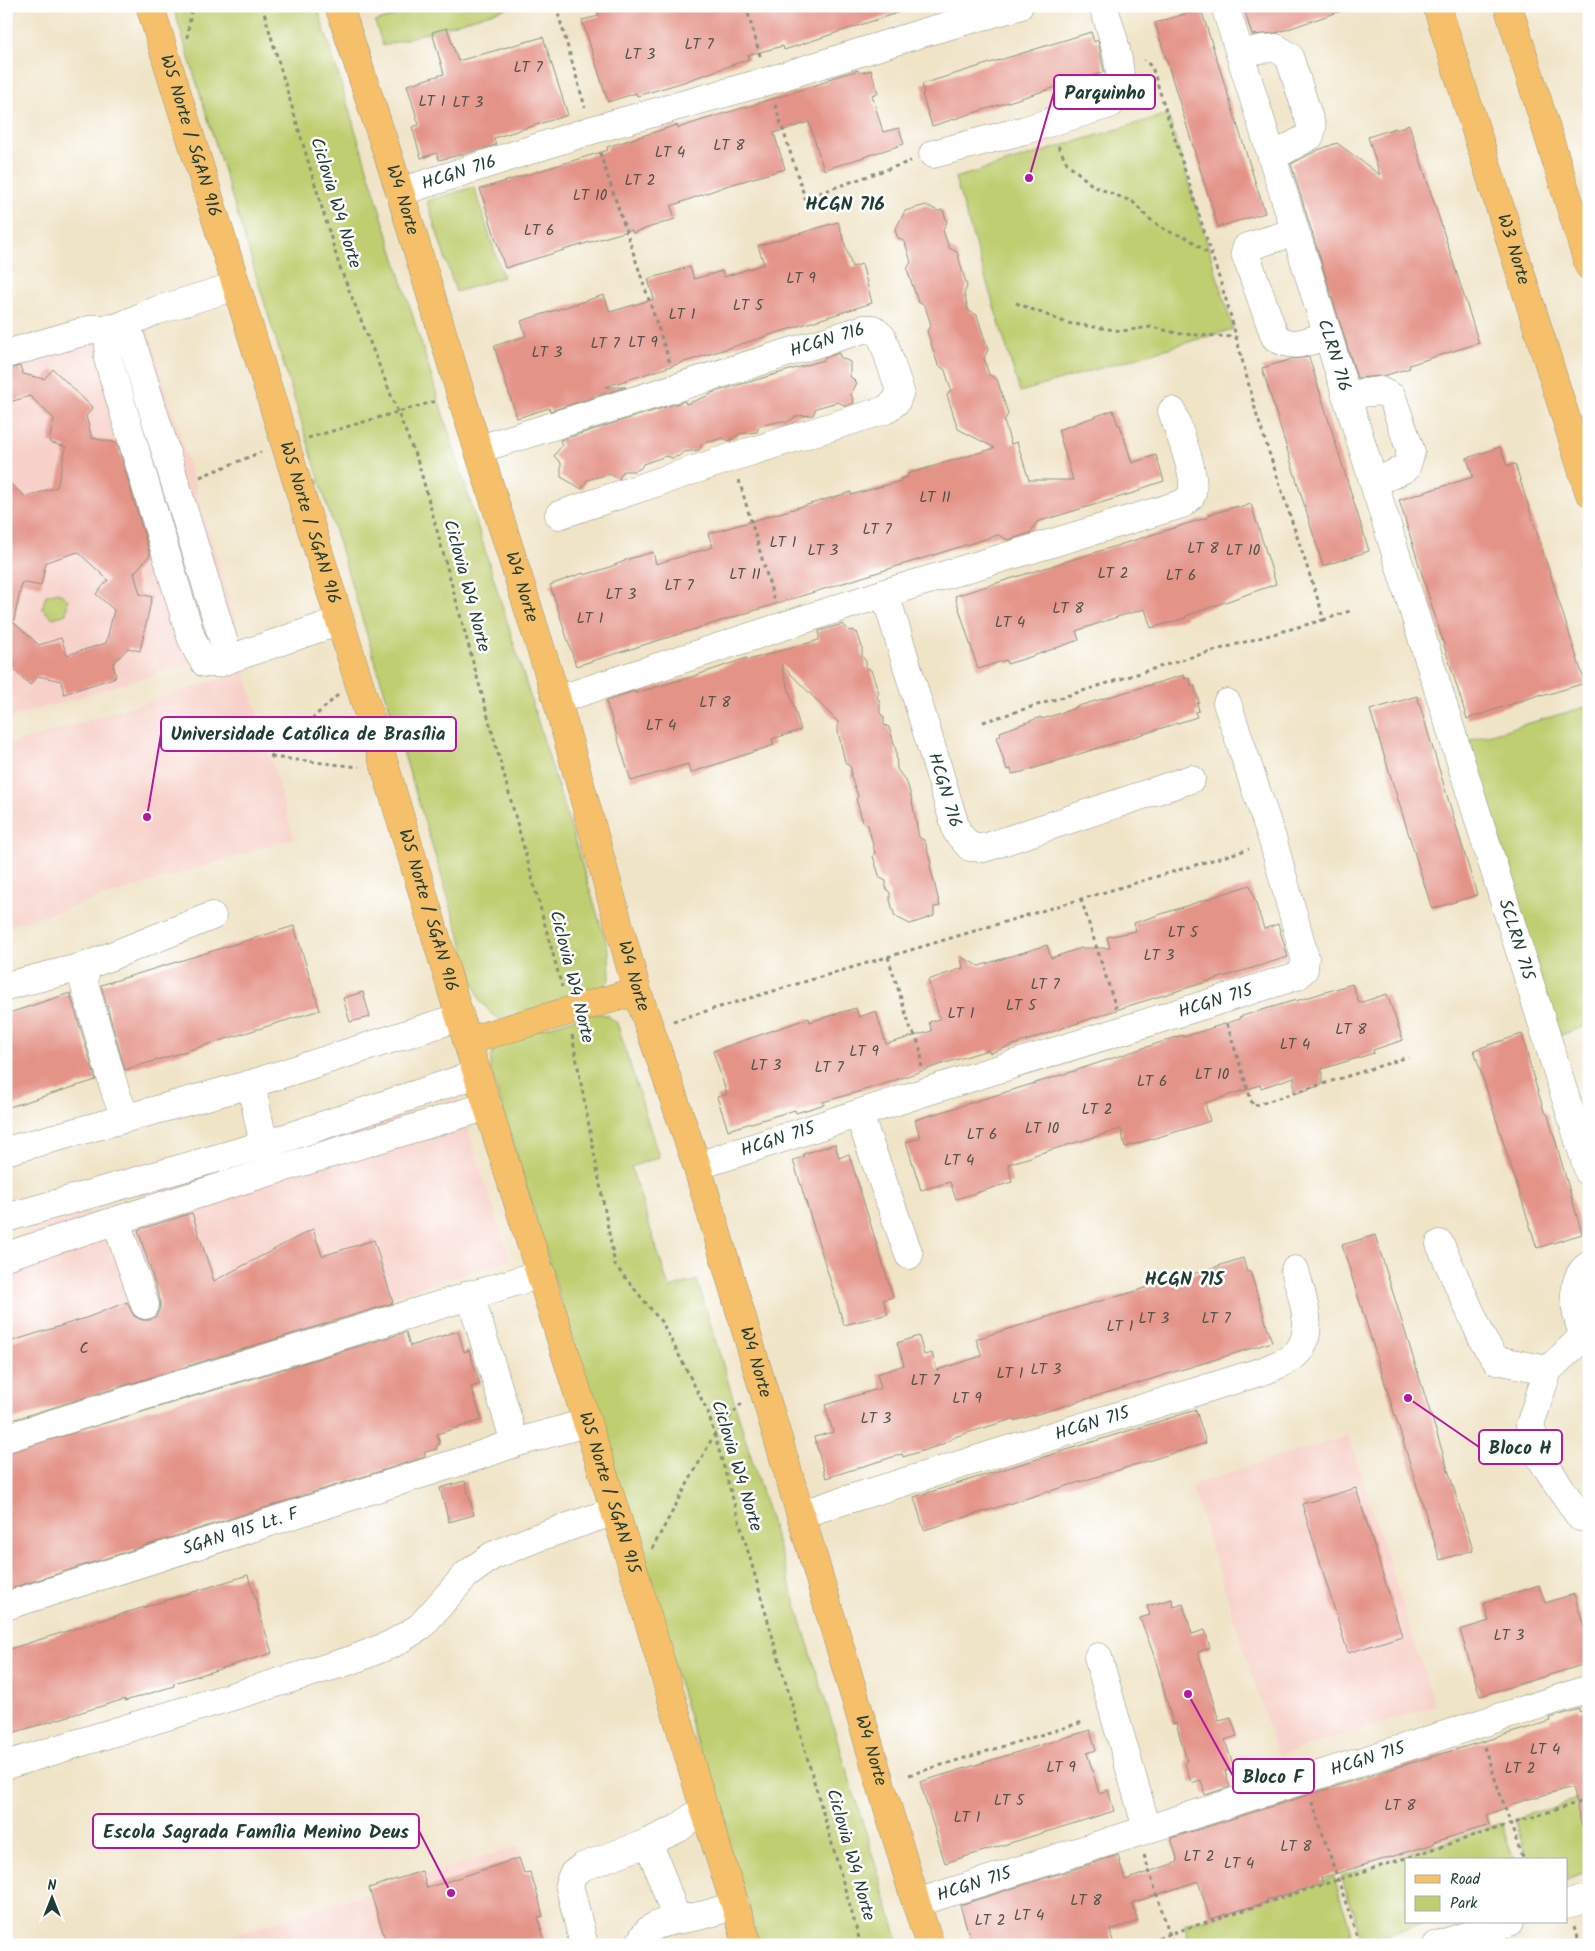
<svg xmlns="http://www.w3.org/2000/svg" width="1595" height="1951" viewBox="0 0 1595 1951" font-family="Kalam,sans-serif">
  <rect width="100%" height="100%" fill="#fff"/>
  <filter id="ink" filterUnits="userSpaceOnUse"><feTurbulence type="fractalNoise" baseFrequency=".02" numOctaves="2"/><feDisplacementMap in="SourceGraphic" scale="10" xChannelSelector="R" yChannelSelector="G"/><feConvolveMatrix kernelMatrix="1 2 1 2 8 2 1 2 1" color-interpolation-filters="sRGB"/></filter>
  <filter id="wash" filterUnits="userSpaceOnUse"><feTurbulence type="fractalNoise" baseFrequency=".0096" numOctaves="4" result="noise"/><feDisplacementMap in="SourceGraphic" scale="20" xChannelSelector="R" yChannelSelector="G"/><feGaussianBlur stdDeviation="1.12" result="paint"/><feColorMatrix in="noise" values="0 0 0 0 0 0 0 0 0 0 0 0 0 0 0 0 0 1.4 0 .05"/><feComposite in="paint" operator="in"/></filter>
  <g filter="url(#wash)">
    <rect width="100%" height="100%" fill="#f0e4c7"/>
    <g fill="#f7d1c9">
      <polygon points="141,305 244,648 6,719 6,345"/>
      <polygon points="245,671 294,838 6,927 6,746"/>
      <polygon points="458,1098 510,1260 6,1414 6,1238"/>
      <polygon points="1348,1435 1435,1706 1278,1756 1191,1485"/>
      <polygon points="518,1846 551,1940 535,1945 200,1945"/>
    </g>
    <g fill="#bfce70" stroke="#6f8652">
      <polygon points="173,6 317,6 609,952 610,979 602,988 501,1020 492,1014 480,1001"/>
      <polygon points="426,6 514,6 383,46 375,22"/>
      <polygon points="1168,114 1233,329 1020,392 955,178"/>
      <polygon points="474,187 503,277 456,292 427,201"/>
      <polygon points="58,592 68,600 66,614 53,618 42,609 46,595"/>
      <polygon points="1589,706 1589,1025 1558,1036 1470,740"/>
      <polygon points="592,1013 607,1015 617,1023 659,1157 631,1167 669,1288 697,1280 900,1945 759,1945 490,1069 491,1056 500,1042"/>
      <polygon points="1589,1796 1589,1872 1566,1880 1566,1860 1528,1860 1514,1820"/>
      <polygon points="1501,1823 1514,1860 1406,1860 1406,1922 1427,1922 1363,1943 1341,1876"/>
      <polygon points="1334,1877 1355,1945 1191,1945 1184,1925"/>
    </g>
    <g id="blocks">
      <g fill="#e49387" fill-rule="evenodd">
        <polygon points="596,6 906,6 906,10 784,50 783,46 748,55 749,59 684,82 637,96 636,93 608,102 582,20 599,16"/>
        <polygon points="1243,6 1347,6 1347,9 1276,33 1252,35"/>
        <polygon points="1201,9 1265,213 1218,227 1155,23"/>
        <polygon points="447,28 458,61 543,37 568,115 494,138 496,145 467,153 439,160 437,153 421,158 412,127 419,125 407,85 444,74 432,32"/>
        <polygon points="1091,32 1094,42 1098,40 1104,72 932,126 922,94 924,93 922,84"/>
        <polygon points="858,70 859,73 871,70 878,93 872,95 883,132 899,128 904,144 824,170 809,122 774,133 785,169 726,186 671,206 675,219 633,233 632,230 610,236 505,268 480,189 608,150 607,147 677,125 678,128 706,119 785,95 828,81 828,79"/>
        <polygon points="1409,124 1479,343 1409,365 1410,368 1383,376 1357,378 1291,164 1318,150 1337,143 1380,175 1368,137 1396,128 1397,130"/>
        <polygon points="926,205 938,211 943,210 947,222 943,230 949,248 957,252 967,286 964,294 969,311 977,315 988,350 984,358 989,375 997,379 1008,414 1004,421 1011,444 1017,442 1029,480 1073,480 1058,430 1113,410 1118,425 1120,425 1132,463 1156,455 1164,481 1140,489 1140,491 1037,522 1030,533 1008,540 998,535 576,666 550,585 583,573 584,575 607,568 625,561 625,560 653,552 656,564 713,547 708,534 851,492 851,495 901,481 900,479 908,477 907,474 995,448 958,429 947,395 951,390 945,370 938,365 927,331 931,325 925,306 918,302 907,269 911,262 905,242 898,238 895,230 905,211"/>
        <polygon points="838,222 852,267 862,264 872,303 605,387 626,387 550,411 549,408 517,418 494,346 526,336 521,321 604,295 610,312 654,299 648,279 690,267 694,279 722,271 724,277 764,264 758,246"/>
        <polygon points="839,353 840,357 850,362 850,376 857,383 851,394 854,403 846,406 838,402 816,408 813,415 797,416 786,423 782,421 759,426 757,432 739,434 729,441 723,438 702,444 699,450 683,452 679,456 672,458 666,456 643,464 641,468 635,471 623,471 619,479 609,474 587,480 582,489 561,477 561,463 554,456 562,445 560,440 685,401 686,404 710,395 711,393 824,360 825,358"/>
        <polygon points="1309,357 1369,551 1323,566 1262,368 1292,359"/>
        <path d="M20 366 23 374 44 379 53 369 93 408 86 416 92 438 117 443 150 555 134 573 140 594 152 597 140 651 128 648 113 664 116 677 64 694 61 681 38 676 30 685 6 662V480L26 497 57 487 66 447 49 442 54 419 30 396 6 403V369ZM78 552 108 580 96 594 114 610 106 643 67 655 61 638 39 645 11 620H14L22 582 41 586 46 562Z"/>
        <polygon points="1500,447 1507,466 1515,464 1585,683 1542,696 1542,694 1467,719 1399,500 1473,477 1467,458"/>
        <polygon points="1251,504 1276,584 1186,616 1186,618 1151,628 1145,609 1117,617 1076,631 1079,640 1030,657 1007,664 1006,660 978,669 955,596 1209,517 1208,515 1238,506 1239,508"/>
        <polygon points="843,624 849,631 854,630 855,633 857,632 862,647 862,656 866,661 866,667 871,670 879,693 877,696 880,704 880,713 884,717 884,725 889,727 896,750 897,769 907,783 911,796 919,837 925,841 931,864 930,866 940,906 934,907 934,916 910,924 898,918 897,916 895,917 890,900 890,893 886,888 886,881 880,878 873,856 875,853 868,825 863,822 856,799 858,796 851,777 851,768 845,762 838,731 838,722 781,664 801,730 772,739 774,745 690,773 688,764 631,781 606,701 635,691 635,693 691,677 747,658 748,660 819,640 819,631"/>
        <polygon points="1184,675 1185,679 1189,678 1192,686 1194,685 1199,702 1197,703 1199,711 1195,712 1197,717 1022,772 1012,774 1011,769 1007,770 996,737 1001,736 1000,732 1041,717 1042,719 1076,708 1075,707"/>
        <polygon points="1417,696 1477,895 1432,909 1370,710"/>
        <polygon points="1250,885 1264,929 1278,924 1288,957 1128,1006 990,1053 988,1050 942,1064 881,1085 823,1102 825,1104 796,1113 795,1110 728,1130 717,1097 727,1094 713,1051 809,1018 810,1022 856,1008 859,1017 876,1011 886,1044 932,1031 929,1022 940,1019 928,980 963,968 961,957 979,966 1047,945 1051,958 1081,948 1110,948 1107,937 1136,931 1134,923"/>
        <polygon points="294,926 320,1010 125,1070 101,985"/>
        <polygon points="1352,984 1359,1003 1387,994 1403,1040 1373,1050 1374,1053 1322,1069 1322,1085 1294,1094 1294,1077 1261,1088 1260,1085 1205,1103 1210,1121 1182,1130 1125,1147 1121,1129 1034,1155 1034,1156 1008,1164 1012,1182 956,1199 950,1182 921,1190 906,1142 920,1138 915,1120 1071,1072 1183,1035 1183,1037 1240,1019 1239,1017 1269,1008 1296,1000 1296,1001"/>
        <polygon points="363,992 370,1017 350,1022 343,998"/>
        <polygon points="70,993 96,1080 6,1108 6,1014"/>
        <polygon points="1522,1034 1533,1076 1544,1111 1548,1115 1582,1234 1537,1248 1474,1050"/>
        <polygon points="835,1144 839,1158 849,1154 893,1297 883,1300 888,1314 844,1325 793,1160 804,1157 803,1154"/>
        <polygon points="192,1213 214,1281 313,1229 322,1256 374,1240 393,1303 6,1422 6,1343 86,1318 127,1302 134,1316 142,1320 150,1320 156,1316 160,1308 160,1300 138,1230"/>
        <polygon points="1375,1235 1473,1550 1440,1560 1342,1245"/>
        <polygon points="1243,1258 1247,1272 1250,1271 1272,1342 1044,1412 1014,1421 1013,1419 957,1436 941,1445 903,1457 902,1454 826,1478 814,1437 833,1432 825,1405 881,1388 877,1374 904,1365 897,1343 919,1336 924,1355 932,1353 937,1370 982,1356 976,1339 1086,1305 1130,1293 1186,1274 1187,1276"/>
        <polygon points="458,1331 464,1352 469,1350 480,1384 471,1387 482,1420 437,1434 440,1444 437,1445 437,1449 425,1452 425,1457 6,1590 6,1453 406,1332 410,1346"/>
        <polygon points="1196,1410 1206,1443 924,1530 914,1497"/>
        <polygon points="465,1481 474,1515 449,1522 440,1488"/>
        <polygon points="1356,1488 1402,1636 1348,1653 1302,1504"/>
        <polygon points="248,1575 272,1653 174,1683 174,1686 125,1701 125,1699 6,1735 6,1650"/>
        <polygon points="1539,1585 1545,1603 1574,1594 1589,1643 1589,1663 1480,1696 1460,1630 1489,1621 1484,1603"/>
        <polygon points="1172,1599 1174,1607 1183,1604 1192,1634 1205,1630 1210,1648 1198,1652 1219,1721 1231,1718 1237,1736 1225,1740 1234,1769 1225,1771 1230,1787 1205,1795 1201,1780 1191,1783 1185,1763 1187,1761 1176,1723 1173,1724 1155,1658 1140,1618 1150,1615 1147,1606"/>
        <polygon points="1579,1709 1579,1712 1589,1709 1589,1826 1582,1827 1572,1787 1522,1801 1487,1815 1490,1825 1434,1842 1434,1844 1321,1878 1323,1884 1266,1900 1267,1902 1210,1919 1198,1881 1132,1903 1138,1921 1110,1930 1114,1945 972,1945 960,1905 1118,1855 1125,1880 1178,1862 1171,1838 1381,1772 1551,1721 1550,1718"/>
        <polygon points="1090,1730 1096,1750 1087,1753 1099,1793 1108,1790 1114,1811 945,1863 920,1782"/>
        <polygon points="519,1858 524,1873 530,1872 538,1896 543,1916 538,1917 546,1945 387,1945 369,1888 422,1871 427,1888"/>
      </g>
    </g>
  </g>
  <g filter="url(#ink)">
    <use href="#blocks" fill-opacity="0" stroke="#88907e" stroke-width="1"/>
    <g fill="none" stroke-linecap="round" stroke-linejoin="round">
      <defs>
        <g id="minor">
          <path id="s1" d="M1225 6 1589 1173"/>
          <polyline points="1240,54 1261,49 1276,48 1289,56 1312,128 1310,136 1272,157"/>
          <path d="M933 154 1025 130 1110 104 1120 95C1123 68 1112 31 1103 6"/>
          <path id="s2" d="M400 192 592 130 768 81 922 33 1019 6"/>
          <path d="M1295 232 1247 247 1245 253 1275 337C1292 350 1310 341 1328 335"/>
          <polyline points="236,286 155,311 116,328 129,332 229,659 340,621"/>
          <polyline points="6,354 93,329 116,328 109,341 108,359 191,637 198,652 205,663 219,663 229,659"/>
          <polyline points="1346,395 1380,391 1392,397 1411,452 1406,468 1374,483"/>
          <path id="s3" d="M479 449 864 329H873L882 337 900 391 896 402 885 410 733 457 559 515"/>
          <path id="s4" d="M885 593 957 832 970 847 984 848 1191 779"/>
          <path d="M557 700 885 593 1182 504C1185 501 1189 499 1191 496 1199 480 1178 429 1172 411"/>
          <polyline points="6,986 86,966"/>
          <polyline points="251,1084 264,1145"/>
          <polyline points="859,1115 909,1255"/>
          <polyline points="126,1118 116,1094 84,983 86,966 212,916"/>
          <polyline points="6,1151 251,1084 460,1017"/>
          <path id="s5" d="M697 1166 928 1091 1297 976 1304 969 1305 958 1273 841 1227 703"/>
          <polyline points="6,1218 264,1145 477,1074"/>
          <polyline points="116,1221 145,1305"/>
          <polyline points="1440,1244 1484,1342 1496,1360 1548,1370"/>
          <polyline points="6,1256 233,1183 488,1106"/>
          <path d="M1589 1265C1566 1280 1575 1324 1589 1343"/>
          <polyline points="470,1294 515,1443"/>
          <polyline points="6,1438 541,1274"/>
          <path id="s6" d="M801 1514 1266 1370C1274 1366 1284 1363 1291 1358 1320 1338 1301 1296 1295 1270"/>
          <polyline points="1580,1517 1540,1457 1530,1425 1548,1370 1584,1336"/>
          <path id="s7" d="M6 1606 475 1457 515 1443 586 1423"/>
          <polyline points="1098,1657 1147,1829"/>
          <polyline points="6,1765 352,1660 392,1644 420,1627 466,1575 492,1556 536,1538 615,1511"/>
          <polyline points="704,1808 679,1828 647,1843 655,1859 677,1920 704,1915 736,1905"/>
          <path id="s8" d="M916 1903 1589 1689"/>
          <polyline points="1566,1905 1589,1898"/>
          <polyline points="584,1945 569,1884 573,1874 582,1867 647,1843"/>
          <path d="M640 1945C645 1926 660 1923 677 1920"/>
          <polyline points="1437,1945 1510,1922"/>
        </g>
        <g id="major">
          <path id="s9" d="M150 6 386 770 467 1041 636 1578 704 1808 748 1945"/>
          <path id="s10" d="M339 6 400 192 461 395 557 700 637 991 697 1166 916 1903 930 1945"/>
          <path id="s11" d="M1437 6 1589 492"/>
          <polyline points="1508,6 1589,266"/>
          <polyline points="467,1041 637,991"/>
        </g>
      </defs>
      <use href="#minor" stroke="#88907e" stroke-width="29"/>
      <use href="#major" stroke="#88907e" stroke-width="29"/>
      <g stroke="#88907e" stroke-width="3" stroke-dasharray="4 4" stroke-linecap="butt">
        <polyline points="262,6 339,265 419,465 562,987"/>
        <polyline points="556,6 585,107"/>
        <polyline points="746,6 761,59"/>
        <polyline points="187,38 192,6"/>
        <polyline points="775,105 805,198 911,161"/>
        <polyline points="1058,146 1067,163 1093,186 1133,202 1148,218 1167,231 1188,238 1211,256"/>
        <polyline points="600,153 670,363"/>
        <polyline points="1016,303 1067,323 1122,331 1151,327 1181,334 1236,337"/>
        <polyline points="308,438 436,401"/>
        <polyline points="200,477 261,452"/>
        <polyline points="739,480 775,603"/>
        <polyline points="1323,620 1350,611"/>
        <polyline points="983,722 1188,658 1323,620 1321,609 1257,416 1228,306 1152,67 1144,60"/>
        <polyline points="270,757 338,695"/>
        <polyline points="271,757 359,767"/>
        <polyline points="1081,899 1116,1008"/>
        <path d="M888 957 911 1030C919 1039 923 1056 921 1067"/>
        <polyline points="673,1021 1249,849"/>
        <polyline points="1227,1024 1253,1106 1408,1057"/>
        <polyline points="572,1035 615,1265 663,1324 708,1412 861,1945"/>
        <polyline points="652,1549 714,1435 742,1403"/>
        <polyline points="1484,1747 1523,1860"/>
        <polyline points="909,1775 1083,1722"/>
        <polyline points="1312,1802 1360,1945"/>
        <polyline points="1144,1855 1173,1945"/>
        <polyline points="1574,1927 1579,1945"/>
        <polyline points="1135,1945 1589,1799"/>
      </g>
      <use href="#minor" stroke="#fff" stroke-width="28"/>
      <use href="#major" stroke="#f6c06b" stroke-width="28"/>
    </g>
  </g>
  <g text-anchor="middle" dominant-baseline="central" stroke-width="5" stroke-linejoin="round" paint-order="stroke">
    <g font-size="15" fill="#505249">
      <text x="699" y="45">LT 7</text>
      <text x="640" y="55">LT 3</text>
      <text x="528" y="68">LT 7</text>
      <text x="432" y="102">LT 1</text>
      <text x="468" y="103">LT 3</text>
      <text x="729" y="146">LT 8</text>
      <text x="670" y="153">LT 4</text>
      <text x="640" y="181">LT 2</text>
      <text x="590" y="196">LT 10</text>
      <text x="539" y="231">LT 6</text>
      <text x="801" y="279">LT 9</text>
      <text x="748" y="306">LT 5</text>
      <text x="682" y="315">LT 1</text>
      <text x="643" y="343">LT 9</text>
      <text x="605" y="344">LT 7</text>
      <text x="547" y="353">LT 3</text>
      <text x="935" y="498">LT 11</text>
      <text x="877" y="530">LT 7</text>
      <text x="783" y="543">LT 1</text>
      <text x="1203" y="549">LT 8</text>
      <text x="823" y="551">LT 3</text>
      <text x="1243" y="551">LT 10</text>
      <text x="1113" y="574">LT 2</text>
      <text x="745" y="575">LT 11</text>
      <text x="1181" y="576">LT 6</text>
      <text x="679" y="586">LT 7</text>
      <text x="621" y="595">LT 3</text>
      <text x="1068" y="609">LT 8</text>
      <text x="590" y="619">LT 1</text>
      <text x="1010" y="623">LT 4</text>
      <text x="715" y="703">LT 8</text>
      <text x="661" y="726">LT 4</text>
      <text x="1183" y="933">LT 5</text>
      <text x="1159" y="956">LT 3</text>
      <text x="1045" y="985">LT 7</text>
      <text x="1021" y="1006">LT 5</text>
      <text x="961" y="1014">LT 1</text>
      <text x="1351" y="1030">LT 8</text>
      <text x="1295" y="1045">LT 4</text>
      <text x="864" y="1052">LT 9</text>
      <text x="766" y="1066">LT 3</text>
      <text x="829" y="1068">LT 7</text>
      <text x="1212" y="1075">LT 10</text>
      <text x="1152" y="1082">LT 6</text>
      <text x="1097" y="1110">LT 2</text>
      <text x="1042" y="1129">LT 10</text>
      <text x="982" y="1135">LT 6</text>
      <text x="959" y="1161">LT 4</text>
      <text x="1154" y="1319">LT 3</text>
      <text x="1216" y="1319">LT 7</text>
      <text x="1120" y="1327">LT 1</text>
      <text x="84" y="1349">C</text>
      <text x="1046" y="1370">LT 3</text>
      <text x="1010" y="1374">LT 1</text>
      <text x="925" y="1381">LT 7</text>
      <text x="967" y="1399">LT 9</text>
      <text x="876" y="1419">LT 3</text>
      <text x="1509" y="1636">LT 3</text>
      <text x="1545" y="1750">LT 4</text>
      <text x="1061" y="1768">LT 9</text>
      <text x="1520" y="1769">LT 2</text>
      <text x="1009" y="1801">LT 5</text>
      <text x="1400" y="1806">LT 8</text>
      <text x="967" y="1818">LT 1</text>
      <text x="1296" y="1847">LT 8</text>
      <text x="1199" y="1857">LT 2</text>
      <text x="1239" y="1864">LT 4</text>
      <text x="1086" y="1901">LT 8</text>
      <text x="1029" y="1916">LT 4</text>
      <text x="990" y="1921">LT 2</text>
    </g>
    <g font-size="18" fill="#1f3d34" stroke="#fff">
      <text stroke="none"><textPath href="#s9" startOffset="136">W5 Norte / SGAN 916</textPath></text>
      <text stroke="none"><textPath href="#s2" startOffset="62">HCGN 716</textPath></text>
      <text stroke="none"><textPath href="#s10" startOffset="204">W4 Norte</textPath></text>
      <text transform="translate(335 203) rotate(73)">Ciclovia W4 Norte</text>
      <text stroke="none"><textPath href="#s11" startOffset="255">W3 Norte</textPath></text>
      <text stroke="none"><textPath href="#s3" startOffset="365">HCGN 716</textPath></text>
      <text stroke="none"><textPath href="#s1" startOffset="366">CLRN 716</textPath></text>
      <text stroke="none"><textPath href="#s9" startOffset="541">W5 Norte / SGAN 916</textPath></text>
      <text transform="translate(466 586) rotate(75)">Ciclovia W4 Norte</text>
      <text stroke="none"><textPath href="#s10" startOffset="609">W4 Norte</textPath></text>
      <text stroke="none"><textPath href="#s4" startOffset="206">HCGN 716</textPath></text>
      <text stroke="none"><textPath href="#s9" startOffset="946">W5 Norte / SGAN 916</textPath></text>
      <text stroke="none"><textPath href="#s1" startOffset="978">SCLRN 715</textPath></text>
      <text stroke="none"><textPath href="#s10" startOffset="1014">W4 Norte</textPath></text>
      <text transform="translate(571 977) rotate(76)">Ciclovia W4 Norte</text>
      <text stroke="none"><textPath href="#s5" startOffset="544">HCGN 715</textPath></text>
      <text stroke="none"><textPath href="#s5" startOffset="85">HCGN 715</textPath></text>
      <text stroke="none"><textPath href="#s10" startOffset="1419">W4 Norte</textPath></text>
      <text stroke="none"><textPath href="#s6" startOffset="305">HCGN 715</textPath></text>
      <text transform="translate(736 1466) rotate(73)">Ciclovia W4 Norte</text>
      <text stroke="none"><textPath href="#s9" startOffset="1556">W5 Norte / SGAN 915</textPath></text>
      <text stroke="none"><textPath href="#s7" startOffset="246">SGAN 915 Lt. F</textPath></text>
      <text stroke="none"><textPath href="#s10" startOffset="1824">W4 Norte</textPath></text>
      <text stroke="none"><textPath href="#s8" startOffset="474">HCGN 715</textPath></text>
      <text transform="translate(850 1855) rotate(74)">Ciclovia W4 Norte</text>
      <text stroke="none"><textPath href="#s8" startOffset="61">HCGN 715</textPath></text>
    </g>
    <g font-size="19" font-weight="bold" fill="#1f3d34" stroke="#fff">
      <text x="845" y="205">HCGN 716</text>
      <text x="1184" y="1280">HCGN 715</text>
    </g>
  </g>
  <path fill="none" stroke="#b5179e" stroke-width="2" d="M1029 178L1054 92M147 817L161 734M1408 1398L1479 1447M1188 1694L1233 1776M451 1893L419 1831"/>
  <g fill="#b5179e" stroke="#fff" stroke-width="2">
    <circle cx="1029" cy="178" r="5"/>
    <circle cx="147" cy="817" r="5"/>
    <circle cx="1408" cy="1398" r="5"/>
    <circle cx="1188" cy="1694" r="5"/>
    <circle cx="451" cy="1893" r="5"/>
  </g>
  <g fill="#fff" stroke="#b5179e" stroke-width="2">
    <rect x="1054" y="75" width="101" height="34" rx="5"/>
    <rect x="161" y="717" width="295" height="34" rx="5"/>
    <rect x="1479" y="1430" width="83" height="34" rx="5"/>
    <rect x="1233" y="1759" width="81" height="34" rx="5"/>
    <rect x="93" y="1814" width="326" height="34" rx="5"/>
  </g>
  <g font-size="19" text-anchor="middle" font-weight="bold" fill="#1f3d34">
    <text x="1105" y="99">Parquinho</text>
    <text x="308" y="740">Universidade Católica de Brasília</text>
    <text x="1520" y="1454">Bloco H</text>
    <text x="1273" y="1783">Bloco F</text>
    <text x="256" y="1838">Escola Sagrada Família Menino Deus</text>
  </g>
  <rect width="1595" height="1951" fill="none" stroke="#fff" stroke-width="25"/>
  <rect x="1405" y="1858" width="162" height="65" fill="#ffffff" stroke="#a5b1ae"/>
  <rect x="1415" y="1875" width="25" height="8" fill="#f6c06b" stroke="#a5b1ae"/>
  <text x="1450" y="1884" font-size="15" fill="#1f3d34">Road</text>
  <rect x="1415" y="1896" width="25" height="15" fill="#bfce70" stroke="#a5b1ae"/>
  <text x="1450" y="1908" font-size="15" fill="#1f3d34">Park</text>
  <g transform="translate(52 1898)" stroke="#ffffff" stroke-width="4" paint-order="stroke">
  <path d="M0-4L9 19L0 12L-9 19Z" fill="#1f3d34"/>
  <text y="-8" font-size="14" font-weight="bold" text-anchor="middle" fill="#1f3d34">N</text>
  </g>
</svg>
